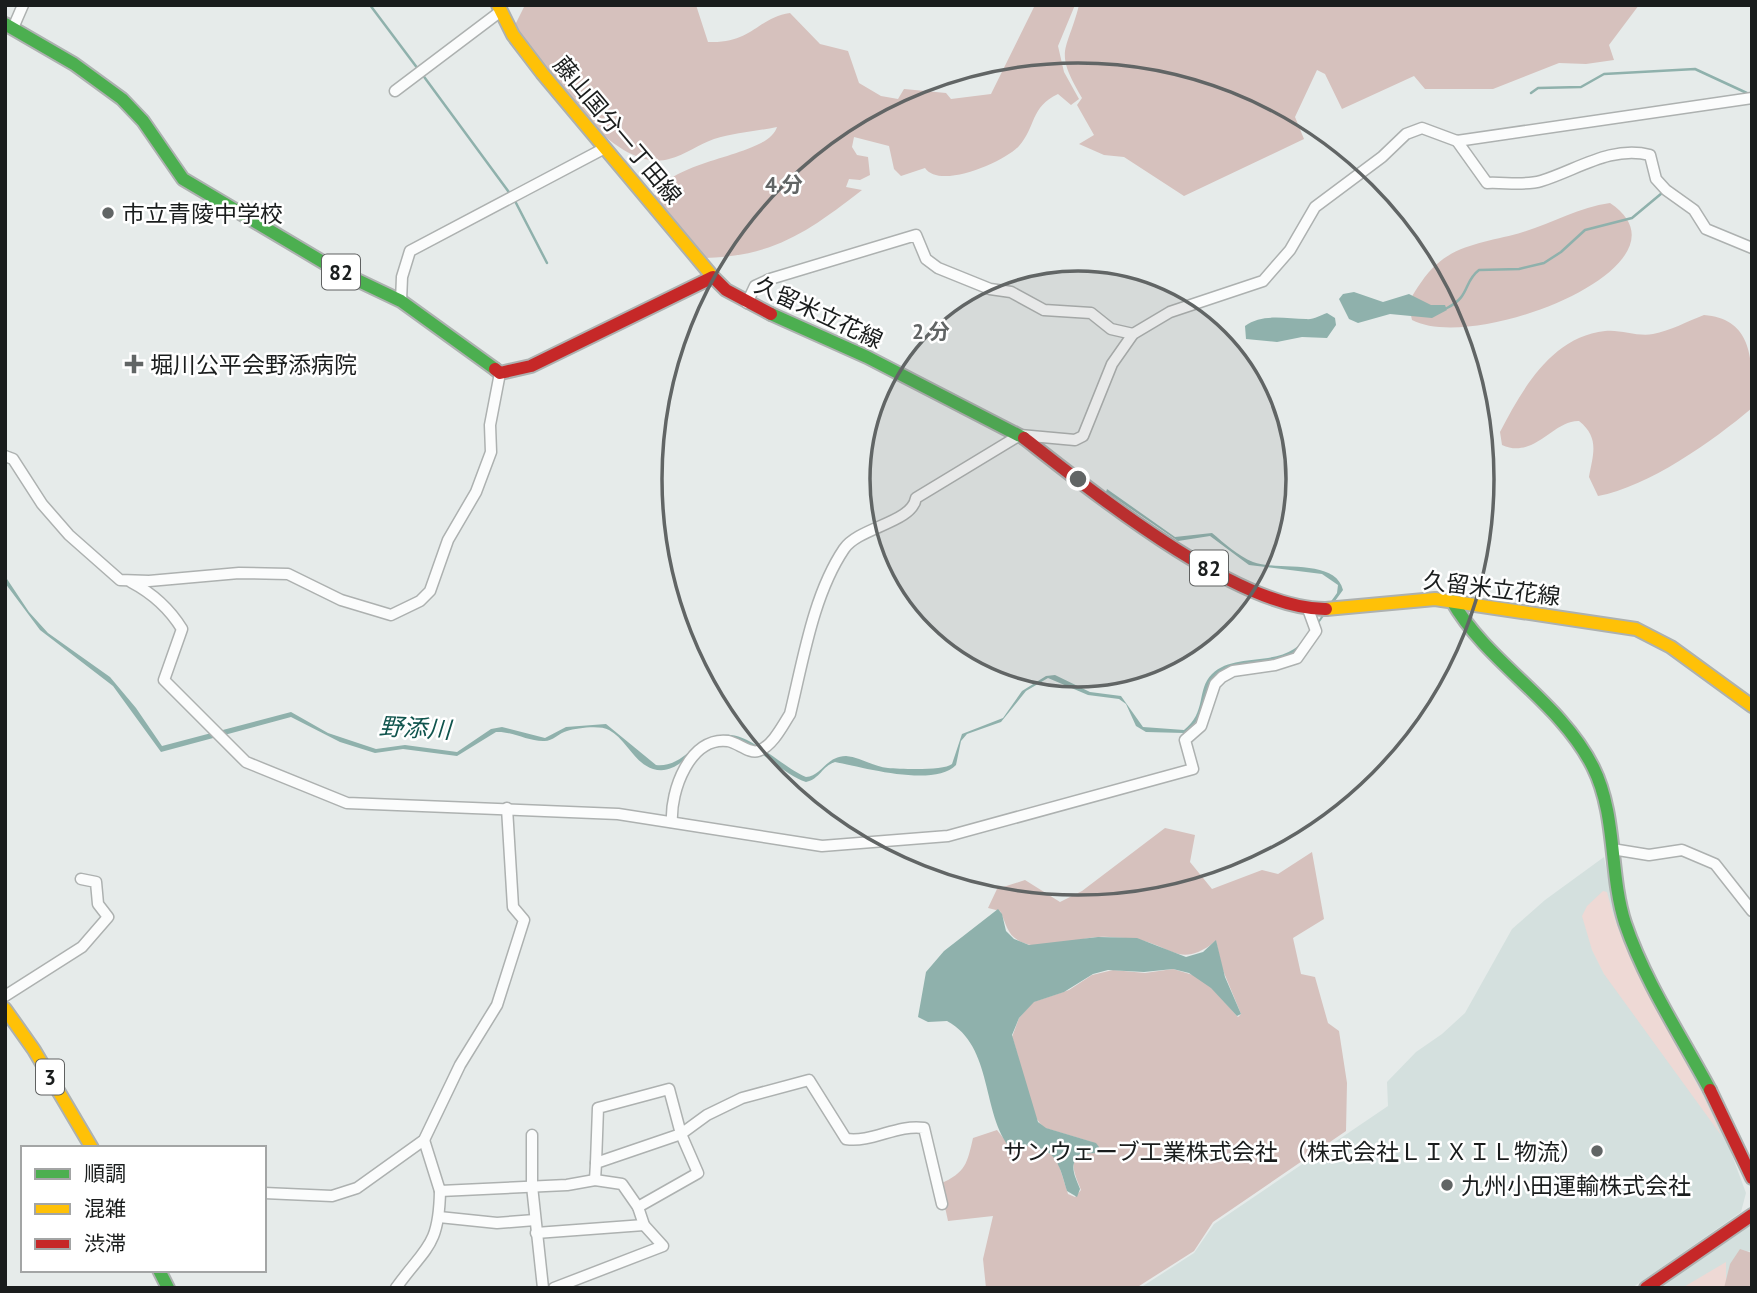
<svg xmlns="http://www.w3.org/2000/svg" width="1757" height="1293" viewBox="0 0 1757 1293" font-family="'PT Sans','Noto Sans JP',sans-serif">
  <rect width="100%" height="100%" fill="#e6ebea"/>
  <g fill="#d4e0de">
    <polygon points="1604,857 1615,912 1626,947 1711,1102 1723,1131 1746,1193 1741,1212 1632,1288 1140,1288 1194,1253 1214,1224 1388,1106 1387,1082 1416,1052 1442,1034 1465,1013 1512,929 1545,900"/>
    <polygon points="1748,1224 1752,1224 1752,1251 1743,1252 1729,1288 1655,1288"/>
  </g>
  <g fill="#eed9d5">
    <path d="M1603 891 1607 892C1628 979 1687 1052 1721 1135L1604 974 1592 950 1582 916 1587 906Z"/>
    <polygon points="1726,1262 1726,1288 1682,1288"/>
  </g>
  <g fill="#d6c1bd">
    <path d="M525 5H696L708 42C752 44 757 18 790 13L820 44 848 51 859 83 881 96 898 99 904 89 946 93 951 99 991 94 1035 5H1075L1058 46 1064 72 1079 99 1071 105 1058 94C1030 107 1036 127 1019 146 1004 162 940 190 925 168L901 176 894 169 889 146 854 137 852 147 857 155 868 157 870 175 860 180 849 179 846 187 862 190C809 231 775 256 705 258L653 200C667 157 767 159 777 127 757 131 734 133 714 139 699 144 685 155 669 159 615 174 552 77 521 40L515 25Z"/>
    <path d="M1079 5H1639L1609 45 1614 60 1586 64 1559 63 1493 89H1425L1414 76 1342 109 1325 74 1317 70 1295 117 1304 139 1184 196 1124 157 1104 155 1079 144 1094 135 1077 105 1082 98C1053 49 1067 53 1079 5Z"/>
    <path d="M1610 203C1702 264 1476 354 1412 320L1408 303C1416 290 1425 274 1437 264 1460 243 1494 241 1523 232 1553 223 1579 207 1610 203Z"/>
    <path d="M1704 315C1757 319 1752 368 1752 408 1713 441 1648 487 1598 496L1589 477C1593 454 1600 438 1579 421 1553 420 1534 460 1502 445L1500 432C1522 390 1551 337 1605 331 1620 329 1638 337 1653 334 1670 331 1688 321 1704 315Z"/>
    <path d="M1165 828 1195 835 1190 862 1212 889 1262 870 1278 874 1312 852 1324 919 1293 938 1301 974 1315 977 1328 1023 1339 1031 1347 1083 1346 1131 1213 1222 1194 1251 1136 1288H986L983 1259 993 1216 948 1221 940 1184C966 1172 967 1164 973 1138L997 1130 1012 1149 1026 1145 1056 1156 1068 1194 1075 1197 1081 1190C1077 1179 1066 1160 1082 1154 1088 1152 1093 1154 1098 1150L1092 1142 1045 1128C1026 1115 1021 1059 1012 1037L1019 1018 1033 1002 1069 990 1092 975 1113 970 1145 973 1173 969 1193 975 1209 985 1238 1017 1241 1014 1222 968 1216 941C1176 972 1171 941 1126 938 1117 938 1108 936 1099 937 1075 938 1047 952 1024 943 1007 937 1007 925 1000 911L988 908 997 889 1025 880 1060 902 1082 891Z"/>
    <polygon points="1740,1249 1752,1253 1752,1288 1724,1288 1730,1264"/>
  </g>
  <g fill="#8fb1ac">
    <polygon points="1354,292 1383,302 1409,294 1431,305 1445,305 1447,310 1432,318 1390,314 1358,323 1349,319 1339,299 1343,294"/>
    <path d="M1327 313 1335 318 1336 325 1327 338 1302 337 1277 342 1246 339 1245 326C1262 313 1286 319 1306 319 1313 320 1321 315 1327 313Z"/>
    <path d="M1107 489 1175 537 1212 533C1224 543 1238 556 1253 562 1276 571 1336 558 1343 590L1300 649 1281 659 1236 668 1216 676 1209 685 1199 719 1184 733 1146 732 1136 726 1126 704 1119 699 1088 695 1048 678 1026 691 1001 722 967 734 961 741 956 765C934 788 862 767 835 762 822 766 820 779 806 782 780 773 753 741 728 737 696 733 684 778 653 769 634 763 626 739 609 730 600 725 577 728 567 731 559 733 552 742 543 741 527 741 512 731 496 732L457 756 403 749 375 753 340 742 291 717 161 752 113 686 40 630 5 583V576L29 612 48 633 110 677 136 708 162 746 291 712 328 733 376 749 405 745 457 752 491 729 502 727 545 738 566 727 606 724 656 765C688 768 694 732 731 735 752 736 784 768 806 777 822 776 826 756 846 756 860 757 874 767 888 768 901 769 944 771 952 764L962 734 1003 718 1022 691 1046 676 1055 675 1090 692 1121 696 1143 727 1184 730C1207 712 1196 690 1212 674 1232 654 1270 665 1294 649 1309 639 1325 609 1337 593L1338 585 1322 574 1249 565 1210 536 1178 541 1106 492Z"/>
    <path d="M998 909 1002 914 1006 931 1014 939 1029 945 1098 937 1137 938 1186 957 1203 952 1216 940 1225 977 1241 1014 1237 1016 1211 988 1189 973 1173 969 1144 972 1108 970 1093 974 1064 992 1034 1002 1019 1018 1012 1035 1038 1122 1046 1128 1096 1143 1099 1147 1096 1153 1080 1154C1068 1165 1075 1176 1080 1189L1077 1197 1067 1191C1060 1168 1057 1147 1027 1146 1020 1146 1017 1149 1011 1149 981 1115 994 1046 947 1021L928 1022 918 1017 926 972 944 951Z"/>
  </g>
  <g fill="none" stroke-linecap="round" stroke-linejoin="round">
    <g stroke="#8fb1ac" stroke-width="2.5">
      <polyline points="370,5 418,69"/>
      <polyline points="422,74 511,195"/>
      <polyline points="1531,93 1538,88 1581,87 1604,74 1695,69 1749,94"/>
      <polyline points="515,201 547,263"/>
      <path d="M1447 308C1471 296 1463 282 1479 270L1519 269 1544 263 1561 252 1585 230 1632 218 1662 193"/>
    </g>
    <defs>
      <g id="street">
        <polyline points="13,28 23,5"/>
        <polyline points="395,91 501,11"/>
        <path d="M1457 141 1487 183C1503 182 1526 186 1541 181 1577 170 1611 145 1650 155L1656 179 1666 190 1694 210 1706 229 1752 248"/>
        <polyline points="401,301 402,277 410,251 605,148"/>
        <polyline points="747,303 755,286 770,279 916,235 926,259 938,268 990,289 1011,292 1044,310 1091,313 1111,329 1133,334"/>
        <polyline points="5,456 13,459 42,504 69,535 120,580 149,581 239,573 288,574 341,600 391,615 420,601 430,591 448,540 476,492 491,452 490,425 500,373"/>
        <path d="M131 582C152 593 169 608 182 629L164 680 246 762 347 803 618 814 822 846 948 836 1193 769 1185 740 1201 726 1215 684 1222 677 1233 671 1275 665 1297 658 1316 631 1308 609"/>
        <path d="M672 822C670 791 690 736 728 741 738 743 750 754 758 751 772 747 783 725 790 714 803 661 813 595 844 549 859 527 912 523 916 498L1020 435 1075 440 1083 436 1112 364 1133 334 1170 312 1263 281 1290 250 1315 207 1382 157 1406 134 1422 128 1457 141 1752 98"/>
        <polyline points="1612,849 1649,855 1682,850 1715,864 1752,911"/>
        <polyline points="5,996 82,947 108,917 98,904 96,882 81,879"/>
        <polyline points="532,1135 532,1186 543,1288"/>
        <polyline points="424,1140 440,1191 567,1185 595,1180 622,1184 638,1207 644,1225 663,1246 554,1288"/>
        <polyline points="596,1163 598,1108 669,1089 681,1134 698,1173 638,1207"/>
        <path d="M595 1180 596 1163 681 1134 707 1115 742 1098 809 1080 846 1139C872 1143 897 1124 924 1128L942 1204"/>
        <polyline points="264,1193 332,1196 357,1188 424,1140 460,1065 497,1005 524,920 513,907 507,808"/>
        <polyline points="439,1217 497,1223 535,1220"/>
        <polyline points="536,1233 644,1225"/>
        <path d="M396 1288C425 1247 439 1248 440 1191"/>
      </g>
      <g id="fast">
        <polyline points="5,24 74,64 122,99 143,121 183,179 338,271 401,301 495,369"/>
        <polyline points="771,314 867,357 1024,438"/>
        <path d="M1452 601C1488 664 1560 701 1593 767 1617 815 1609 873 1625 923 1645 982 1681 1036 1710 1090"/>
        <polyline points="159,1270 168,1288"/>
      </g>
      <g id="slow">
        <polyline points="498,5 513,35 542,73 713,277"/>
        <polyline points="1326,609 1435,599 1636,629 1671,647 1752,706"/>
        <polyline points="5,1009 34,1050 92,1148"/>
      </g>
      <g id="jam">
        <polyline points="495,369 500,373 531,366 713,277 726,290 771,314"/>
        <path d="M1024 438C1093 492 1238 610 1326 609"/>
        <polyline points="1710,1090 1752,1178"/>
        <polyline points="1646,1288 1752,1215"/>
      </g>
    </defs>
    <use href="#street" stroke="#adb1b0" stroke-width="13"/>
    <use href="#fast" stroke="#adb1b0" stroke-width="16"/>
    <use href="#slow" stroke="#adb1b0" stroke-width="16"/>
    <use href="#jam" stroke="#adb1b0" stroke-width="16"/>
    <use href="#street" stroke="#fbfcfc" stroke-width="10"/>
    <use href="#fast" stroke="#4caf50" stroke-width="12"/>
    <use href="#slow" stroke="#ffc107" stroke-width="12"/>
    <use href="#jam" stroke="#c62828" stroke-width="12"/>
  </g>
  <circle cx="1078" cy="479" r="208" fill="#616565" fill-opacity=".12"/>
  <g fill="none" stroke="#616565" stroke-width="3.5">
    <circle cx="1078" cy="479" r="208"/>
    <circle cx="1078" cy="479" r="416"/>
  </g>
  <g fill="#616565" stroke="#fff" stroke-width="2.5">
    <circle cx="108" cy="213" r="7"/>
    <path d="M130.5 353.5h7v7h7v7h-7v7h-7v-7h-7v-7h7z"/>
    <circle cx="1597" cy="1151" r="7"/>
    <circle cx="1447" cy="1185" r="7"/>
  </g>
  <g text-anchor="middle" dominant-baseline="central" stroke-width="5" stroke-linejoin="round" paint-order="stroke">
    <g fill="#fff" stroke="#5f6161" stroke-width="2">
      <rect x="322" y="254.5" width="38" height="35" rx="5"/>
      <rect x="1190" y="550.5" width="38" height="35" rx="5"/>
      <rect x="36" y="1059.5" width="28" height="35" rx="5"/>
    </g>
    <g font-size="21" font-weight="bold" fill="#1a1d1d">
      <text x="341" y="272">82</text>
      <text x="1209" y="568">82</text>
      <text x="50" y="1077">3</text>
    </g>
    <g font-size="23" fill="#1a1d1d" stroke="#fff">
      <text transform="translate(618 130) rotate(50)">藤山国分一丁田線</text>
      <text transform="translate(819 312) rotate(25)">久留米立花線</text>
      <text transform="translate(1492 588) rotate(7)">久留米立花線</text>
    </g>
    <g font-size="23" fill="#1a1d1d" stroke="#fff" text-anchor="start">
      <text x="122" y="213">市立青陵中学校</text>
      <text x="150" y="364">堀川公平会野添病院</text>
      <text x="1583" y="1151" text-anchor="end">サンウェーブ工業株式会社 （株式会社ＬＩＸＩＬ物流）</text>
      <text x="1461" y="1185">九州小田運輸株式会社</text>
    </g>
    <g font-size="24" font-style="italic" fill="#10544d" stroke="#fff">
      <text transform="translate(415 728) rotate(3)">野添川</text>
    </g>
  </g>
  <circle cx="1078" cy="479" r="10" fill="#616565" stroke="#fff" stroke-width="3.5"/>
  <g font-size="21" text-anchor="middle" font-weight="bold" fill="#616565" stroke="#fff" stroke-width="5" stroke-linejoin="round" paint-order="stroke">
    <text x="784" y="192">4 分</text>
    <text x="931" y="339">2 分</text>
  </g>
  <rect width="1757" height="1293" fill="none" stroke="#1a1d1d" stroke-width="14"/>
  <rect x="21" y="1146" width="245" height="126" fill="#ffffff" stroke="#a3a5a5" stroke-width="2"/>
  <rect x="35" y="1169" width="35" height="10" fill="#4caf50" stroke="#a3a5a5" stroke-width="2"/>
  <text x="84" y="1181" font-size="21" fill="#1a1d1d">順調</text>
  <rect x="35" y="1204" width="35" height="10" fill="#ffc107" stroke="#a3a5a5" stroke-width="2"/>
  <text x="84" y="1216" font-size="21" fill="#1a1d1d">混雑</text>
  <rect x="35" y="1239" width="35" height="10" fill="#c62828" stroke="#a3a5a5" stroke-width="2"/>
  <text x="84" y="1251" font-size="21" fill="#1a1d1d">渋滞</text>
</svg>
